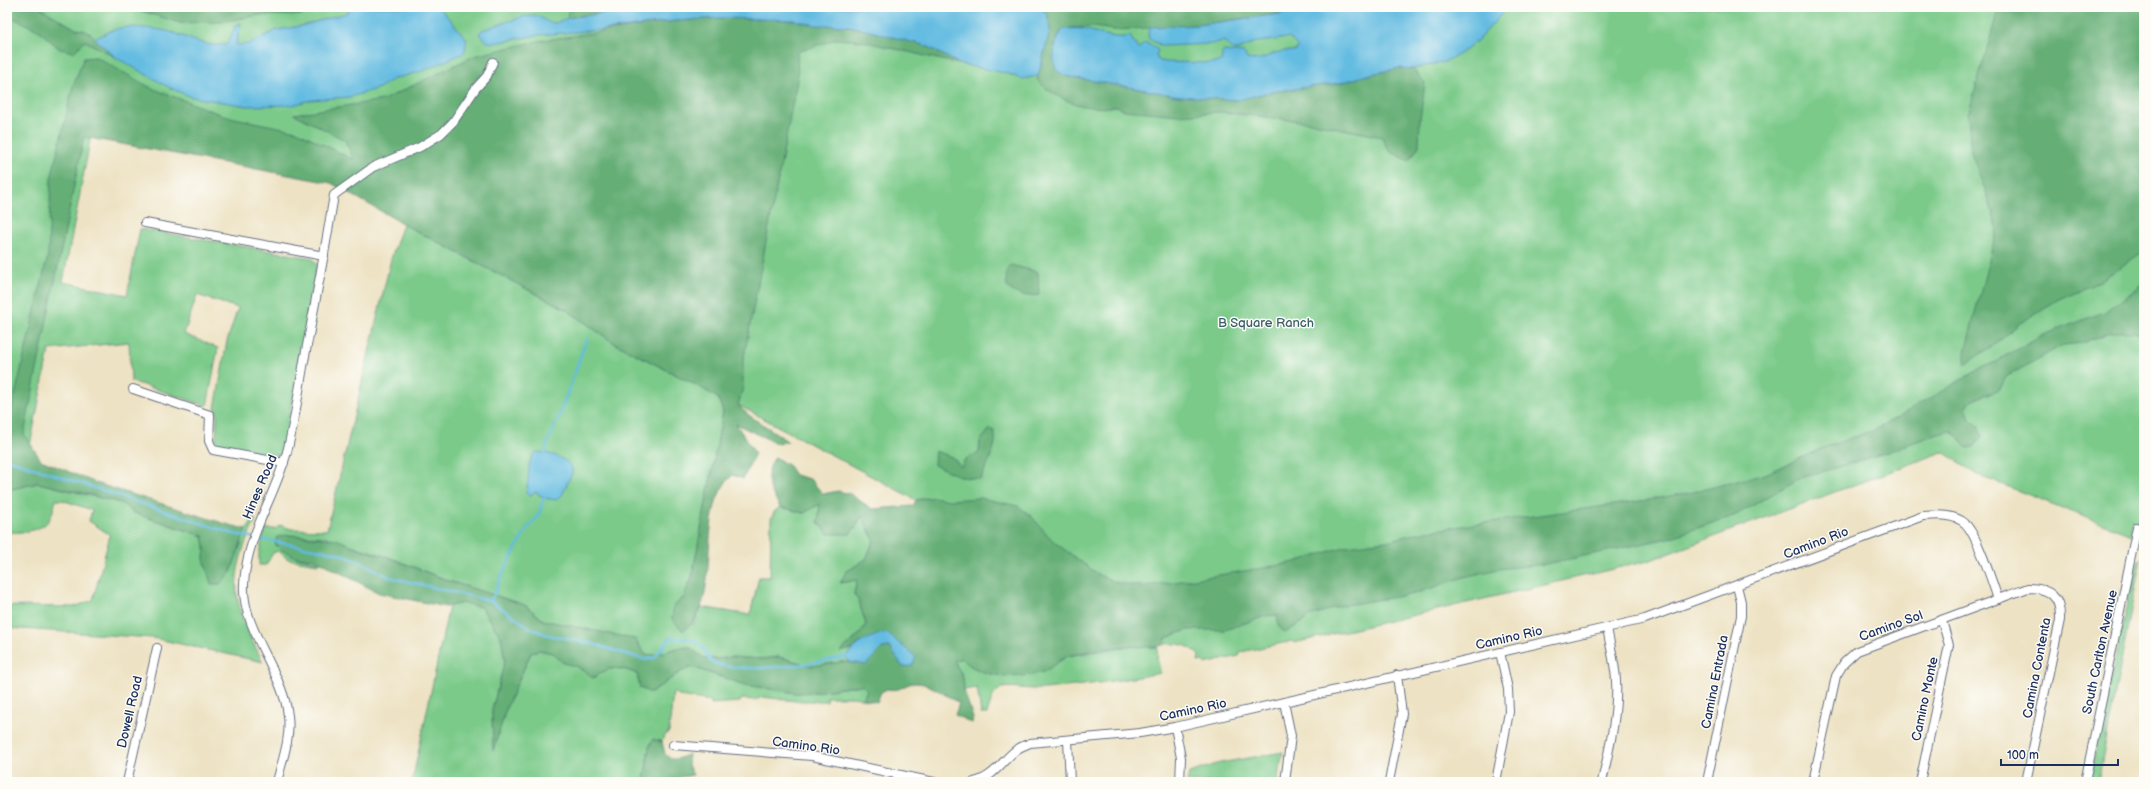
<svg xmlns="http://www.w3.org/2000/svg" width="2151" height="789" viewBox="0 0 2151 789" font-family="'Balsamiq Sans',sans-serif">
  <rect width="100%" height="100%" fill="#fdfcf7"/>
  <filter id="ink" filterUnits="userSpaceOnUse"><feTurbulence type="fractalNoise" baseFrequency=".025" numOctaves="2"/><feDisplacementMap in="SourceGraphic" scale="8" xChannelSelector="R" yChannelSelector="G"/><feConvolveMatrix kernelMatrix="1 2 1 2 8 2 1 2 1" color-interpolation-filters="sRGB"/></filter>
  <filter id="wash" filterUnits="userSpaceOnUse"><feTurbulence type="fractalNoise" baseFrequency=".012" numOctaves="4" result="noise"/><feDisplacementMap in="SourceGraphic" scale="16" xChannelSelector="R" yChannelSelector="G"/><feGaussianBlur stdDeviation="0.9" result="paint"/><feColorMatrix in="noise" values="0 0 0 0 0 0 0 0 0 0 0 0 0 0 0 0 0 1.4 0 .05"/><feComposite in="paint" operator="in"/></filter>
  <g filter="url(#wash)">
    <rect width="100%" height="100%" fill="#ede2c3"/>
    <g fill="#7cca8a" stroke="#4c7c74">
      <path d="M7 7H2144V523H2132V535L2126 533 1978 475 1943 452 1648 561 1294 643 1292 641 1241 652 1239 656 1205 664 1203 661 1198 662 1199 656C1192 645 1178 643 1165 644L1166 638 1178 633 926 498 916 500 738 405 740 398 340 174 93 125 63 282 127 295 140 229 312 258 317 264 282 456 216 444 217 410 215 409 227 341 238 308 197 295 184 334 218 348 207 406 131 381 129 342 49 350 24 476 7 473Z"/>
      <polygon points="403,224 567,310 614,343 698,386 718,398 723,412 692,577 684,597 674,606 693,625 701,607 750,615 759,577 770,577 771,519 774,512 780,507 804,513 820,504 818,522 855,529 862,516 874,540 866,559 846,572 841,583 857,579 854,594 858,600 866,624 859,635 841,651 852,649 850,654 851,662 841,662 812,666 779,657 762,659 732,657 716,659 704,658 689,647 678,648 653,655 645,654 595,632 543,620 525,605 452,582 388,557 326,537 287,535 296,557 319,562 318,564 288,559 278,551 273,553 266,565 259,565 259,553 265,529 276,529 280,525 291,529 327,530 391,259"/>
      <path d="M38 483 121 503 134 513 203 536 205 546 204 559 231 572 246 529 254 518 255 521C226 581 233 605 263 662L153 638 7 628V606L74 607 93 600 110 535 89 521 92 510 62 500H56C54 506 53 513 50 518 43 532 20 533 7 532V488L12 489Z"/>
      <polygon points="2141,558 2098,782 2089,782 2135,565"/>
      <path d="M463 603 481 607 501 637 505 661 492 710 493 749 507 706 531 653 539 650 552 653 564 663 578 667 593 678C610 666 618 666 637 674L640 688 651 693 680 672 692 667 745 685 796 693 817 692 862 685 867 690 863 699 854 697H827V701H795L763 697 754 700 741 699 740 702 711 704V701L679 696 673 692 669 732 664 736 662 742 653 739 649 747 644 782H412L449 606Z"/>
      <path d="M1146 646 1158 648 1157 658 1161 673C1122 680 1083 686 1043 689 1029 690 1015 686 1001 688L993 696 987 714H981L977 688 964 690 963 676 956 665 955 660 962 658 1042 672 1068 656 1124 647Z"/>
      <polygon points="1283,752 1277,782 1187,782 1189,773 1220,763"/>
    </g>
    <g fill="#65ae76" stroke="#406e6a">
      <polygon points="7,7 39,7 76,29 84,30 91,34 115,57 85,41 74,52 60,49 38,30 7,15"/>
      <polygon points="129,7 328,7 301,15 260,15 221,22 180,23"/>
      <polygon points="577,7 618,7 609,12 568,18 567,13"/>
      <path d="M1038 7H1332L1197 25 1114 30 1093 27 1071 28 1062 30 1054 44 1065 76 1179 96 1237 100 1270 92 1340 83 1371 74 1400 68 1413 69 1425 83 1420 119 1419 146 1409 161 1389 151 1382 137 1309 122 1220 112 1179 115 1124 110 1117 106C1088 112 1057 101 1037 80L1050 31 1047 13Z"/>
      <polygon points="1999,7 2144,7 2144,251 2100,281 2059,299 2020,323 1996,344 1965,364 1965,352 1997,229 1989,200 1971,153 1968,115"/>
      <path d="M721 18 794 20 816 25 850 26 927 46 959 64 862 41 836 39 797 52 798 75 743 362V388L738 405C751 420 772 428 788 442L776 443 736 424 755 453 743 479 733 475C692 508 726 605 683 631L672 619 674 606 684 597 692 577 723 412 718 398 698 386 614 343 567 310 409 227 331 183 84 137 24 434 41 460 96 483 226 524 246 529 231 572 220 584H211L204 559 205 546 203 536 134 513 121 503 91 495 38 483 12 489 7 488V429L48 255 51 179 73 86 84 58 96 57 151 88 225 116 297 131 354 160 345 140 294 114 383 100 474 56 538 41 675 21Z"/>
      <path d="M1011 265 1038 272 1039 295C1025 297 1017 296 1007 287L1006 271Z"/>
      <path d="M2144 283V337L2135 332H2110L2083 343 2063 345 2006 377 2000 389 1971 401 1966 409 1970 418 1978 425 1982 437 1974 447 1967 448 1959 437 1951 431 1931 436 1876 456 1800 478 1738 514 1669 538 1546 564 1498 569 1464 577 1414 594 1340 606 1313 615 1285 633 1279 627 1277 615 1266 616 1225 630H1188L1166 638 1165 644C1154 650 1139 646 1126 646 1116 647 1106 649 1096 650 1087 652 1077 653 1069 656 1059 659 1052 668 1043 672 1020 680 977 678 962 658L955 660 956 665 963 676 964 690 973 718 972 723 955 715 959 703C947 697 931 683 916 683 903 683 904 692 887 689L881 692 877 702 863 699 867 690 862 685 816 692 796 693 745 685 692 667 680 672 651 693 640 688 637 674C618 666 610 666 593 678L578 667 564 663 552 653 539 650 531 653 507 706 493 751 492 710 505 660 501 637 481 607 463 603 446 607 379 593 314 559 296 557 281 550 275 544 277 537 287 535 336 539 360 549 388 557 452 582 525 605 543 620 635 639 645 654 653 655 678 648 689 647 704 658 716 659 732 657 762 659 779 657 812 666 841 662 866 664 882 648 889 647 896 657H916L899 643 861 642 852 649 840 652 859 635 866 624 858 600 854 594 857 580 840 583 846 572 866 559 874 540 862 516 850 534H828L818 522 820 504 804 513 780 507C769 488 762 478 775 457L789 466 795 475 810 479 823 494 838 491 850 494 872 509 913 506 916 500 934 497 949 500 980 498 1018 506 1031 516 1053 541 1099 575 1119 583 1140 586 1168 583 1263 568 1295 562 1347 546 1386 541 1426 531 1648 500 1698 491 1765 474 1823 448 1877 429 1964 378 2046 334 2107 311Z"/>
      <path d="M990 429 994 431C999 446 986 465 981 479L962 477 934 465 935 451 952 457 961 467 965 459 979 453 980 441Z"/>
      <path d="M653 739 662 742 665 754C674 763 679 758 689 754L688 765 693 775 681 777 674 782H644L649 747Z"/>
    </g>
    <g fill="#63bce1" stroke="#3f76a0">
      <path d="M351 7H439L467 39 465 51 462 54 422 71 394 79 379 88 350 97 311 100 292 105 247 106 192 97 170 88 115 57 94 38C101 37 106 32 113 30 127 25 148 28 162 30 182 33 206 50 227 44L236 25 241 23 236 45 248 44 277 30 301 26 346 13Z"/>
      <polygon points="618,7 1038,7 1047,13 1050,31 1038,76 1022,79 1006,73 959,64 927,46 850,26 816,25 794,20 721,18 675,21 613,29 538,35 495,43 487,42 479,33 482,30 525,16 539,16 548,22 555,23 568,18 609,12"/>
      <path d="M1332 7H1508L1477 41 1459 54 1444 62 1413 69 1400 68 1371 74 1340 83 1270 92 1238 100 1179 96 1065 76 1056 70C1051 55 1055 44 1062 30 1089 23 1105 42 1130 36L1138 49 1145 42 1158 50 1156 55 1159 61 1167 62 1215 63 1221 61 1222 54 1224 51 1244 53 1247 59C1262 63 1271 52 1285 51 1290 51 1292 52 1297 50V46L1289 37C1278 40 1268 41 1257 42 1243 44 1238 60 1224 41L1211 44 1162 46 1149 39 1148 34 1150 27 1197 25Z"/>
      <path d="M536 452C546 452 574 459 572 473 571 476 568 481 567 484 564 491 563 496 556 500L544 498 536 492 529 496 526 493C530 480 526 460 536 452Z"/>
      <polygon points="882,633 888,634 916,657 912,666 903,667 889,647 882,648 866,665 851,662 845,657 861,642"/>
    </g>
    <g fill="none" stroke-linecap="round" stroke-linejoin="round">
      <g stroke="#63bce1" stroke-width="2.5">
        <polyline points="545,455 547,444 558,419 587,339"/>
        <path d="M7 459 234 534 337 553 359 561 389 577 491 601 532 629 548 635 593 644 646 660 655 657 670 638C696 638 699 639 711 662 744 675 812 664 848 656"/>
        <polyline points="491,601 504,570 527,529 538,516 545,495"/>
      </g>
    </g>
  </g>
  <g filter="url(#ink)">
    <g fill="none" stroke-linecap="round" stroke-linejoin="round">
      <defs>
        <g id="minor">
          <polyline points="145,223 324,256"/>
          <polyline points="133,389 210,415 209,441 213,450 284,463"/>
          <polyline points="1284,702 1291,736 1285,782"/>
          <polyline points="1175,727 1181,758 1180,782"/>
          <polyline points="1068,740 1070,782"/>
          <polyline points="673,745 812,756 934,782"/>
          <polyline points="127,782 157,648"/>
          <path d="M277 782C282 761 291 738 288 716 284 673 241 628 244 584 247 533 276 496 288 448 295 419 299 390 304 361 315 305 325 250 334 195L373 167 420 147 441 134 453 122 476 88 487 76 493 62"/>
          <path d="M974 782C993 778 1002 761 1016 750 1020 747 1026 745 1030 743L1140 733 1175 727 1645 619 1923 516C1937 515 1950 514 1962 521 1976 529 1992 582 1998 599"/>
          <polyline points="1389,782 1402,714 1397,675"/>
          <polyline points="1496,782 1509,712 1508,689 1500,652"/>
          <path d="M1602 782C1609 749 1618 715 1616 680 1615 663 1610 645 1607 628"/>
          <polyline points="1707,782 1741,616 1741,602 1737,586"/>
          <path d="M1813 782 1836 676 1844 663 1857 651 2028 588C2050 588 2061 597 2060 620L2026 782"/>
          <polyline points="1920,782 1949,645 1942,621"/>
          <polyline points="2085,782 2137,527"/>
        </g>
      </defs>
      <use href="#minor" stroke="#646e81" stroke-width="10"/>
      <use href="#minor" stroke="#fff" stroke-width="8"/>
    </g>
  </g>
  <g text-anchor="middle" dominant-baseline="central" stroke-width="3" stroke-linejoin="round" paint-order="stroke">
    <g font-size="13" fill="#385e6b" stroke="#fdfcf7">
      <text x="1266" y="323">B Square Ranch</text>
    </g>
    <g font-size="13" fill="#1b2f5e" stroke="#fdfcf7">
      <text transform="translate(260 487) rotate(-67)">Hines Road</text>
      <text transform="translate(1816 543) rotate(-21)">Camino Rio</text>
      <text transform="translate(1891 626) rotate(-20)">Camino Sol</text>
      <text transform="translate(1509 638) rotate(-13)">Camino Rio</text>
      <text transform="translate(2100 652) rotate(-78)">South Carlton Avenue</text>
      <text transform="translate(2037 668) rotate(-79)">Camina Contenta</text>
      <text transform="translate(1715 682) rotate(-79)">Camina Entrada</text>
      <text transform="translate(1925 699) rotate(-78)">Camino Monte</text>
      <text transform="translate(1193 710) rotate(-12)">Camino Rio</text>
      <text transform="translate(130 712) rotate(-77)">Dowell Road</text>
      <text transform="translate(806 746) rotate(8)">Camino Rio</text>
    </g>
  </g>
  <rect width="2151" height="789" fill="none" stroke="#fdfcf7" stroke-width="24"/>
  <path d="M2001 759v6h117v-6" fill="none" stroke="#1b2f5e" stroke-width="2"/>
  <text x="2007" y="759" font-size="12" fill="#1b2f5e" stroke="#fdfcf7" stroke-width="3" paint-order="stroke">100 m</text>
</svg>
